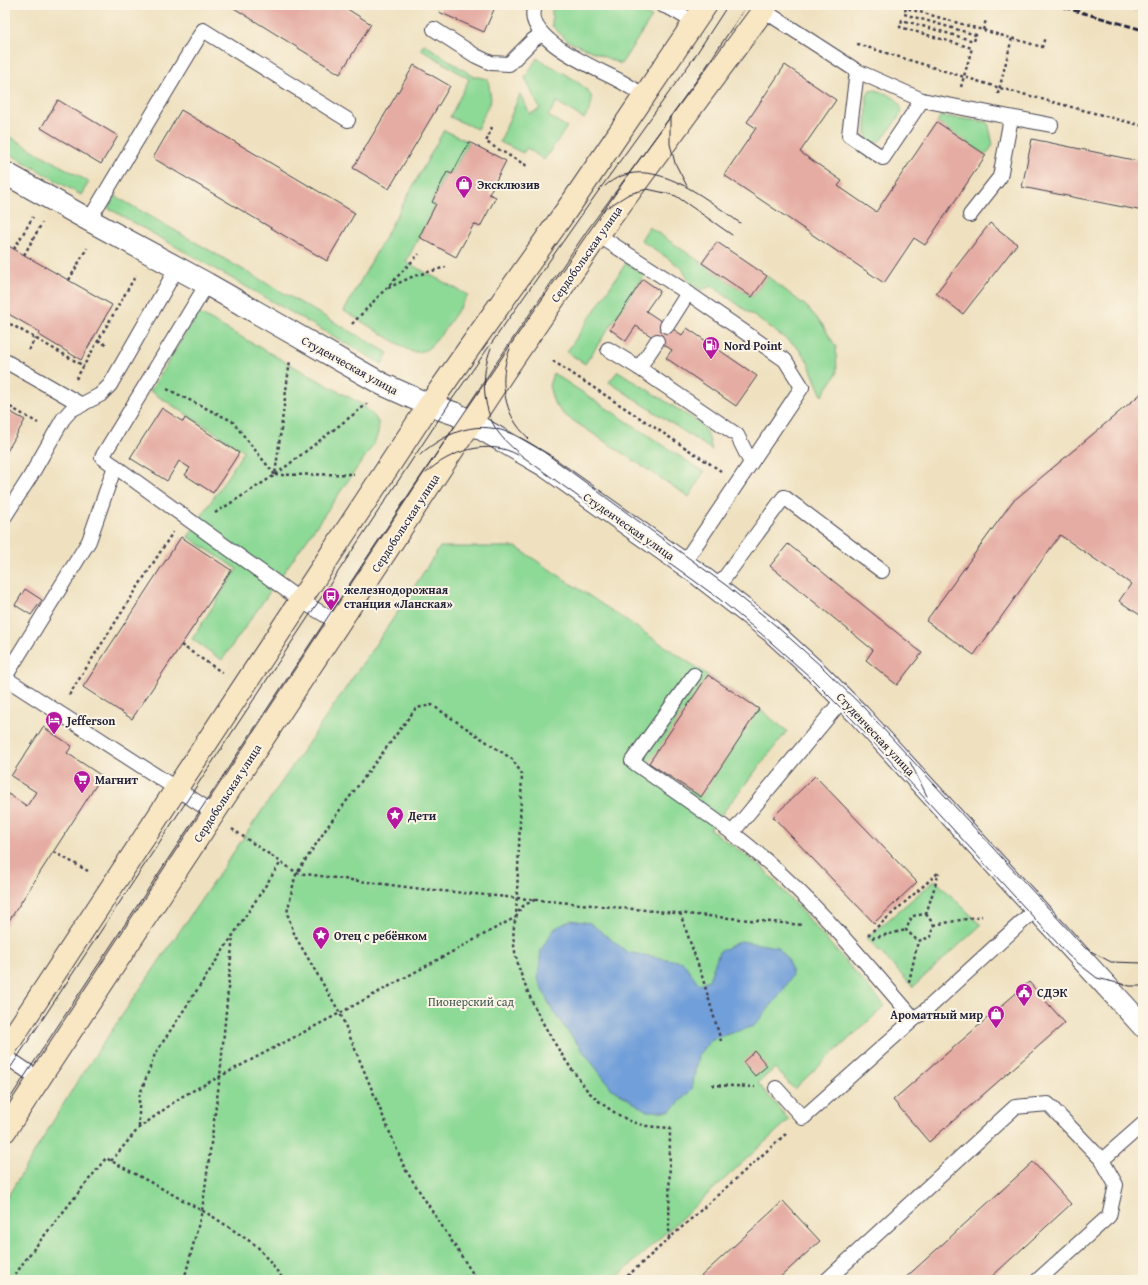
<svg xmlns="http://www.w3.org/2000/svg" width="1148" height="1285" viewBox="0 0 1148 1285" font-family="'Gentium Book Plus',serif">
  <rect width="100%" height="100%" fill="#fcf5e5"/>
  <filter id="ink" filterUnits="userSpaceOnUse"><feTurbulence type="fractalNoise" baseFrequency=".025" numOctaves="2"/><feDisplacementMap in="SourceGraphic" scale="8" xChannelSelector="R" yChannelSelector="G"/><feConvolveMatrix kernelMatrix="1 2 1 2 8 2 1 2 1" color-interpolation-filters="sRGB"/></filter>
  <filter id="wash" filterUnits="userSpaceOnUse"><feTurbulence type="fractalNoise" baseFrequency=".012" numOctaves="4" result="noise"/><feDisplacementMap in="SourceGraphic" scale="16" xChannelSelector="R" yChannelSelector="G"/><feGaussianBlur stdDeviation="0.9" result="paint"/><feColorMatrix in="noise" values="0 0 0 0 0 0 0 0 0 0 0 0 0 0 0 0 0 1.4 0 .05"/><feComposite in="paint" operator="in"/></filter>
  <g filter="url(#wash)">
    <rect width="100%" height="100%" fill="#efe1c0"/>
    <g fill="#8dd996" stroke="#587e68">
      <polygon points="552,5 626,5 652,17 621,64 568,41 552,26"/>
      <polygon points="424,44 473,76 488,79 491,100 477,129 450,117 469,79 421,49"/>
      <path d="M537 58C550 66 586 83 591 96 594 104 588 112 584 119L557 102 548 116 567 127 544 160 527 148 523 153 500 142 520 94 530 114 540 109 525 78Z"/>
      <path d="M876 90C890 96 899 96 902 112L885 136 877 143H870L867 138 866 132 867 96 870 91Z"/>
      <polygon points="941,116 988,122 993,145 986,155 937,122"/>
      <path d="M444 130 469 142 452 174 447 172 432 201 436 204 406 262 468 295C459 308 439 341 427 349 423 352 417 352 412 352L344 311Z"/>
      <polygon points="5,134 89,182 81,195 5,151"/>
      <polygon points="115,196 388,353 382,364 108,208"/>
      <polygon points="649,227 752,297 767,276 807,307 822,324 836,347 837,373 822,396 807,360 797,347 712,286 701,290 689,282 682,268 641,240"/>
      <polygon points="626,263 644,275 585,364 567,352"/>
      <path d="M198 313 363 405C379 421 383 422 374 444L222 660 192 639 237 569 188 537 244 451 150 391Z"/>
      <polygon points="618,371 701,424 708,435 712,450 609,382"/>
      <polygon points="553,373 704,472 689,497 563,414 554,403 549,386"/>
      <polygon points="440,547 516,547 759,709 787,731 710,829 763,868 885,1006 794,1089 775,1068 758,1083 789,1120 614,1280 5,1280 5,1201 78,1080 399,610"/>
      <polygon points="935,880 981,925 913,987 867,938"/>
    </g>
    <polygon fill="#719fd9" stroke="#4a608a" points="571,920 590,923 627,952 683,962 699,984 709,980 719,952 740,941 777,947 789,961 792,975 783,991 754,1026 712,1039 698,1055 692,1089 671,1111 647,1111 612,1089 553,1012 538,979 541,950 554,929"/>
    <g id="blocks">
      <g fill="#e5aca3">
        <polygon points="229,5 341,5 371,24 340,74"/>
        <polygon points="442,5 496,5 484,32 439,12"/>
        <polygon points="414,65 450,86 389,189 353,168"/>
        <polygon points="785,65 836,100 800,152 842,181 838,186 876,212 937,122 986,155 925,245 914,238 884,283 724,175 756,128 747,122"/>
        <polygon points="58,100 118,136 101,164 41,128"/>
        <polygon points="181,110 355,213 327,261 153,158"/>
        <polygon points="1032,139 1143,162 1143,211 1022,187"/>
        <polygon points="469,142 506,161 489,194 496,197 480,227 474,224 456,257 419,237 436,204 432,202 447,172 452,174"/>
        <polygon points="990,223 1017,244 963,314 936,293"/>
        <polygon points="717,242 767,276 752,297 702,263"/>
        <polygon points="5,244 112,305 81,360 39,335 40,332 5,312"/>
        <polygon points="643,279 660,291 646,311 682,335 687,328 757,376 736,406 666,358 672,350 636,326 626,341 610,329"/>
        <polygon points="1143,392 1143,617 1119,601 1131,584 1060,535 974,655 926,621 1012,502"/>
        <polygon points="162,408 183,422 185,418 239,453 213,493 185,475 190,468 179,461 167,481 130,458"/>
        <polygon points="5,409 25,420 5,455"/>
        <polygon points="181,537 231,570 132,719 83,687"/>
        <polygon points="788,544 922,653 897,685 866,660 873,650 770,566"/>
        <polygon points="25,589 42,600 31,615 15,605"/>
        <polygon points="708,675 759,709 701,797 649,763"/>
        <polygon points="43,727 72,746 67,753 102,776 5,927 5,792 27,806 36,792 11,776"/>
        <polygon points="815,776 917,882 874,923 773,817"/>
        <polygon points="1029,982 1065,1023 929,1142 893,1100"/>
        <polygon points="755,1051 767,1066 755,1076 743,1062"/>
        <polygon points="1033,1162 1071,1204 988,1280 903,1280"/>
        <polygon points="783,1201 820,1241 777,1280 697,1280"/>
      </g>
    </g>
  </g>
  <g filter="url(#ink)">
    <use href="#blocks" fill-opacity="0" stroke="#413f4f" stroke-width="1"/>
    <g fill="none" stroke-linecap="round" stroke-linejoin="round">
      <defs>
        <g id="service">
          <path d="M536 5C518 37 598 69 618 80 628 85 636 91 645 96"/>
          <polyline points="662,5 672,9 694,22"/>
          <polyline points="763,10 857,71 922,100 1051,125"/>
          <polyline points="434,29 476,56 491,63 509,64 533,40 542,34"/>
          <polyline points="857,71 849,135 883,158 922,100"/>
          <polyline points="970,215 1000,177 1011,118"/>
          <polyline points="89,220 203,30 348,120"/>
          <polyline points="598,235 688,293"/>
          <polyline points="207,284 102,457 300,600 338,623"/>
          <polyline points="667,326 688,293 785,360 802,387 683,564"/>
          <polyline points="608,349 639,368 737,435 751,463"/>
          <polyline points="5,361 82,405"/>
          <polyline points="639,368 657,341"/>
          <polyline points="5,516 30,477 63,419 71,410 100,395 110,385 177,268"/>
          <polyline points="717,588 784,497 882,571"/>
          <path d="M694 675 632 761C682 797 735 831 780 873 829 918 871 969 914 1019"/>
          <polyline points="5,677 89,541 115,466"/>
          <polyline points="5,678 214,813"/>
          <polyline points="732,833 843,699"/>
          <polyline points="5,1056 39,1079"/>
          <polyline points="776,1088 803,1118 914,1019 925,1011 1036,909"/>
          <polyline points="827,1280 1015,1107 1048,1104 1102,1160 1143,1124"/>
          <polyline points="1038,1280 1109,1216 1116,1185 1102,1160"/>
        </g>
        <polyline id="minor" points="5,173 89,220 207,284 382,384 429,405"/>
        <polyline id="tertiary" points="429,405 456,414 544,465 698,574 770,630 816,672 859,715 1143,1026"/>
        <g id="secondary">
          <polyline points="5,1049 429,405 575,198 706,5"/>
          <polyline points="5,1131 504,372 598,235 767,5"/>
        </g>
      </defs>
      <use href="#service" stroke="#413f4f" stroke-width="16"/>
      <use href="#minor" stroke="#413f4f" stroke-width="24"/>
      <use href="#tertiary" stroke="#413f4f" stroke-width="24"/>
      <use href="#secondary" stroke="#413f4f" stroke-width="24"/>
      <g stroke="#413f4f" stroke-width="2.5" stroke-dasharray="3 3" stroke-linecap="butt">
        <polyline points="983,30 986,20"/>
        <polyline points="857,44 1000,88 1143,126"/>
        <polyline points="961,87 972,48 900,27 902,20 974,41 976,35 904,14 906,8 1042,47 1045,37"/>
        <polyline points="998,94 1012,38"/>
        <polyline points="492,127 486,142 527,166"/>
        <polyline points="14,249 33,217"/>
        <polyline points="24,255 42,223"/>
        <polyline points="69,280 87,248"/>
        <polyline points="388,288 414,276 446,267"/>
        <polyline points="5,321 84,366"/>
        <polyline points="352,324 419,254"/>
        <polyline points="98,340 108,346"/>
        <polyline points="29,350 35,338"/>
        <polyline points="553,361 721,471"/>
        <polyline points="76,379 136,275"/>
        <polyline points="167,389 232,421 275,475 290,360"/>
        <polyline points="5,404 38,423"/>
        <polyline points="275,475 354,474"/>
        <polyline points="215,513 275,475 367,404"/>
        <polyline points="181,645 223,673"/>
        <polyline points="69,695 173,532"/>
        <polyline points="232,829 297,873 422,889 803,925"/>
        <polyline points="54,852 88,871"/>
        <path d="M535 900C531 902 525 904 522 907 491 945 552 1043 576 1075 581 1081 585 1089 591 1094 603 1106 625 1121 642 1125 651 1127 661 1127 670 1128L669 1239"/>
        <polyline points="680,913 702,976 721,1041"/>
        <polygon points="926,914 934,925 931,937 918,941 906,930 912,916"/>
        <polyline points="926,914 939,873"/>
        <polyline points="934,925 982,916"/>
        <polyline points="868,935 939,872"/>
        <polyline points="872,938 906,930"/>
        <polyline points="909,982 918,941"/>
        <polyline points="712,1085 755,1087"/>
        <polyline points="139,1127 139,1097 155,1054 281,862"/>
        <polyline points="111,1161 139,1128 181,1097 340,1013 516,917 522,774 512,759 432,705 416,708 328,826 297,873 295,877 287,913 295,936 340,1013 405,1169 477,1280"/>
        <polyline points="12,1280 25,1260 106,1158 212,1216 257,1246 284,1280"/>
        <polyline points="184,1280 202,1211 220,1076 233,935"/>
        <polyline points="623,1280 788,1132"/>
      </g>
      <use href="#service" stroke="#fff" stroke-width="14"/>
      <use href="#minor" stroke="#fff" stroke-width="22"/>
      <use href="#tertiary" stroke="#fff" stroke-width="22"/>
      <use href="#secondary" stroke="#f9e7c3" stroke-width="22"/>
      <g stroke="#22223b" stroke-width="1">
        <polyline points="670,117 670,144 675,163 687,186"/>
        <path d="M605 186C647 149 705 198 740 223"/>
        <polyline points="608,207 629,194 647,189 665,193 676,196 732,235"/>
        <path d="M491 348C481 372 482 407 496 429 503 440 513 448 522 456L718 598 765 637 810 677 853 720 1069 956 1097 978 1130 986H1143"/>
        <path d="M510 349C500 372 502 404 517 425 520 430 525 434 529 439"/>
        <path d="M420 455C427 448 434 444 442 439 481 417 510 429 544 452L727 586 775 625 821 666 865 709 1085 948 1111 962 1143 963"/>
        <path d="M426 473C449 451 489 438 518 455"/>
        <polyline points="910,762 927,796"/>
        <polyline points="5,1076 453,398 597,193 693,59 728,5"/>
        <polyline points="5,1106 415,485 518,334 629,174 706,67 747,5"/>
      </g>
      <g stroke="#22223b" stroke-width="3" stroke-dasharray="6 3" stroke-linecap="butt">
        <polyline points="1056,5 1143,30"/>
        <polyline points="1123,5 1143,11"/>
      </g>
    </g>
  </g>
  <defs>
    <symbol id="shop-pin" viewBox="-11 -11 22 30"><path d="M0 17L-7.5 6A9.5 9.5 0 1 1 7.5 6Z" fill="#b5179e" stroke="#fcf5e5"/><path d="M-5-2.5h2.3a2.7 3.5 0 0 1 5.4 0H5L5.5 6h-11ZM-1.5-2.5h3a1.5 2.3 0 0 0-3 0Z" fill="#fff"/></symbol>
    <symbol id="fuel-pin" viewBox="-11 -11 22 30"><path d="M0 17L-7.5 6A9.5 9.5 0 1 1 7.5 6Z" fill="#b5179e" stroke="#fcf5e5"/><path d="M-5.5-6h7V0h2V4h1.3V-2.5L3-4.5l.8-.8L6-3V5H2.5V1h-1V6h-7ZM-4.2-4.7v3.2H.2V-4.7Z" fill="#fff"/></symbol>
    <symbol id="bus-pin" viewBox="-11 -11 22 30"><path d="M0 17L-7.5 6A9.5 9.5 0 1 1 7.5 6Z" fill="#b5179e" stroke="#fcf5e5"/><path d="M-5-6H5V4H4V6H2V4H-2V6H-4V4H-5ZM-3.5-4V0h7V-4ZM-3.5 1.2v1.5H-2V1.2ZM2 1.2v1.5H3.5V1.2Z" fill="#fff"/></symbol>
    <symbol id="hotel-pin" viewBox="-11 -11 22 30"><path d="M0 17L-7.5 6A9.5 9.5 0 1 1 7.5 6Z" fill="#b5179e" stroke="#fcf5e5"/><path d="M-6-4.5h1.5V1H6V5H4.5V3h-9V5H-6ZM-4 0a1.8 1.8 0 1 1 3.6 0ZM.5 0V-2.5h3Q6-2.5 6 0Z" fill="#fff"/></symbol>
    <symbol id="supermarket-pin" viewBox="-11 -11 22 30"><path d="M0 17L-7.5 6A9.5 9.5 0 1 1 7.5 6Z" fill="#b5179e" stroke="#fcf5e5"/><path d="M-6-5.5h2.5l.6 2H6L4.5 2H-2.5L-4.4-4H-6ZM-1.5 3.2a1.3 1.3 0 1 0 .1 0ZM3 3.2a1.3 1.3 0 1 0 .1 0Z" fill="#fff"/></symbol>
    <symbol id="sight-pin" viewBox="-11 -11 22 30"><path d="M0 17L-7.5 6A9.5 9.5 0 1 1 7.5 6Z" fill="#b5179e" stroke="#fcf5e5"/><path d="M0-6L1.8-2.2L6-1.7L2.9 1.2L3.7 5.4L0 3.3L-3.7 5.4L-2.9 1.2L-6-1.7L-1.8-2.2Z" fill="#fff"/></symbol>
    <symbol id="civic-pin" viewBox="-11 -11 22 30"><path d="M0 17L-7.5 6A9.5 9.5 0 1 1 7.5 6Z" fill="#b5179e" stroke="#fcf5e5"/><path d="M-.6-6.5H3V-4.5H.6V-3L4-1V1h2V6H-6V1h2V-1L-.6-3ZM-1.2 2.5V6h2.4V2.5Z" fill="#fff"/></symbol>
  </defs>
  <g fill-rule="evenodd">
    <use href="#shop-pin" x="454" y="174" width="20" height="27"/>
    <use href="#fuel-pin" x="701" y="335" width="20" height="27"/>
    <use href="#bus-pin" x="321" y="586" width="20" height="27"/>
    <use href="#hotel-pin" x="44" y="710" width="20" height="27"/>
    <use href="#supermarket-pin" x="72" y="769" width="20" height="27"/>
    <use href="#sight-pin" x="385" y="805" width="20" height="27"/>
    <use href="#sight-pin" x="311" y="925" width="20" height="27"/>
    <use href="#civic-pin" x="1014" y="982" width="20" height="27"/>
    <use href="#shop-pin" x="986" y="1004" width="20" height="27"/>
  </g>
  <g text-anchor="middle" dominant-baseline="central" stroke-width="4" stroke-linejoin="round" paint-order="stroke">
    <g font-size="12" font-weight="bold" fill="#22223b" stroke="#fcf5e5" text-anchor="start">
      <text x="477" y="184">Эксклюзив</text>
      <text x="724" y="345">Nord Point</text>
      <text x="344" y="589">железнодорожная<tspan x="344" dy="14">станция «Ланская»</tspan></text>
      <text x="67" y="720">Jefferson</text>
      <text x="95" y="779">Магнит</text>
      <text x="408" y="815">Дети</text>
      <text x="334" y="935">Отец с ребёнком</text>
      <text x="1037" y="992">СДЭК</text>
      <text x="983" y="1014" text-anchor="end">Ароматный мир</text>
    </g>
    <g font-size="12" fill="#22223b" stroke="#fcf5e5">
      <text transform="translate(586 254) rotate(-55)">Сердобольская улица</text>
      <text transform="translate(350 365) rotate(29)">Студенческая улица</text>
      <text transform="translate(405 523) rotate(-57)">Сердобольская улица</text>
      <text transform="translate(629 526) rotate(35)">Студенческая улица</text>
      <text transform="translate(876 734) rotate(47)">Студенческая улица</text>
      <text transform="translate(227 793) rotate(-57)">Сердобольская улица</text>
    </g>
    <g font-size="12" fill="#425956" stroke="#fcf5e5">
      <text x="471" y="1001">Пионерский сад</text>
    </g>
  </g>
  <rect width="1148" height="1285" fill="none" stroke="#fcf5e5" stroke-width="20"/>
</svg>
